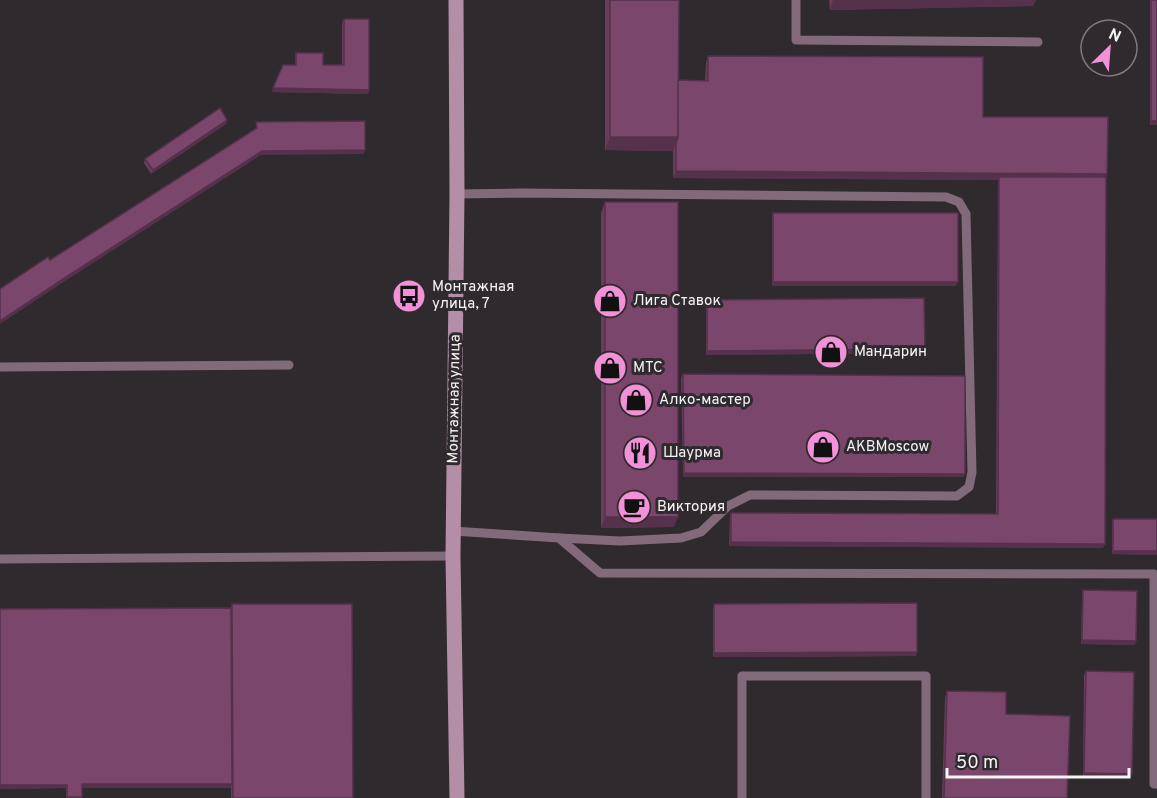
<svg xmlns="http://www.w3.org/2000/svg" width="1157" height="798" viewBox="0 0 1157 798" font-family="Overpass,sans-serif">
  <rect width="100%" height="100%" fill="#2f2a2d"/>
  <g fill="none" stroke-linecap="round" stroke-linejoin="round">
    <g stroke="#836a7b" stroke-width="9">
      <polyline points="796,0 796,40 1038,42"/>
      <polyline points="457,194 519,193 946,197 959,202 966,214 972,472 969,487 957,496 750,495 728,506 701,532 681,538 620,541 559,538"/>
      <polyline points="0,367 289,365"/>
      <polyline points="453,531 559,538 600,573 1154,574 1154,784 1157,784"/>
      <polyline points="0,559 453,556"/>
      <polyline points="742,798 742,676 926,676 926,798"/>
    </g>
    <polyline stroke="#b48da7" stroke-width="15" points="456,0 457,194 453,556 457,798"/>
  </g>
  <g fill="#693c5c">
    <polygon points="605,0 679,0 678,80 705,81 706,63 708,56 983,117 1106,177 1103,548 729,546 730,517 731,513 996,514 998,180 673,178 673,151 605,150"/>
    <polygon points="829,0 1036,0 1033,6 830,10"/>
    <rect x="1150" y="0" width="7" height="125"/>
    <polygon points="344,19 369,90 368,94 272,92 295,65 295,57 296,53 323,65 342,65 342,22"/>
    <polygon points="227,120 226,124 151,174 144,163 145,159"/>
    <polygon points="605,202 674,527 601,528 601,213"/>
    <polygon points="773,213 956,286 772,286 772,217"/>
    <polygon points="707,300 924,353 706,355 706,303"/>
    <polygon points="683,374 964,477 683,477 681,378"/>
    <polygon points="1113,519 1157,519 1157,555 1112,554 1112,522"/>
    <polygon points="1083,590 1135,645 1081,644 1082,594"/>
    <polygon points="232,604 353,798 231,798 231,787 230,788 82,788 82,798 66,798 66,788 0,789 0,609 231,608"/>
    <polygon points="714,604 917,652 916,656 713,657 713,608"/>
    <polygon points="1086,671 1131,778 1083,777 1084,675"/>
    <polygon points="947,691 1006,714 1067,798 942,798 945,698"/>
  </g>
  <g fill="#55314b">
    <polygon points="833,0 1036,0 1033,6 830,10"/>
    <polygon points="273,88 369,90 368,94 272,92"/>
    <polygon points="227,120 226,124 151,174 153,170"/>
    <polygon points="1151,121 1157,121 1157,125 1150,125"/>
    <polygon points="610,137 678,137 673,151 605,150"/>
    <polygon points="365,150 364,154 261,155 62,283 0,324 0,321 63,279 262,151"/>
    <polygon points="676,171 1107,174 1105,181 999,177 998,180 673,178"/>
    <polygon points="773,282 958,282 956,286 772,286"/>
    <polygon points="925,349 924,353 706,355 707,351"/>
    <polygon points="684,473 965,474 964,477 683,477"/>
    <polygon points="605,517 678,517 674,527 601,528"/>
    <polygon points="731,542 1105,544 1103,548 729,546"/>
    <polygon points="1113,551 1157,551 1157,555 1112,554"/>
    <polygon points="1082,640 1136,641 1135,645 1081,644"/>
    <polygon points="917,652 916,656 713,657 714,653"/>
    <polygon points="1084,773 1132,774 1131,778 1083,777"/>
    <polygon points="82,784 232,784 230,788 81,788"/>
    <polygon points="0,785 67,785 66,788 0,789"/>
  </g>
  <g fill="#7a466b" stroke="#55314b" stroke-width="1.5">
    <polygon points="610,0 679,0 678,137 610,137"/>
    <rect x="1151" y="0" width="6" height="121"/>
    <polygon points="344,19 369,19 369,90 273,88 283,65 296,65 296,53 323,53 323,65 344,65"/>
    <polygon points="708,56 983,57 983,117 1108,117 1107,174 676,171 676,143 678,137 678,80 708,81"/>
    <polygon points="220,108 227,120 153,170 145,159"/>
    <polygon points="365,121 365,150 262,151 63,279 0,321 0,289 48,257 50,260 257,128 256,122"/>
    <polygon points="999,177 1106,177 1105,544 731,542 731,513 998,514"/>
    <rect x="605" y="202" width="73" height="315"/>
    <rect x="773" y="213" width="185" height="69"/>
    <polygon points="924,298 925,349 707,351 707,300"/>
    <polygon points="683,374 965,376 965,474 684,473"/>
    <rect x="1113" y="519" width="44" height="32"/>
    <polygon points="1083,590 1137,591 1136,641 1082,640"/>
    <polygon points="917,603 917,652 714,653 714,604"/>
    <polygon points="232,604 352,604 353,798 233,798"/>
    <polygon points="231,608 232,784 82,784 82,797 67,797 67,785 0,785 0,609"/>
    <polygon points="1086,671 1134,672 1132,774 1084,773"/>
    <polygon points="947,691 1006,692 1006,714 1070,716 1067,798 944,798"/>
  </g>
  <defs>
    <symbol id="bus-disc" viewBox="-11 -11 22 22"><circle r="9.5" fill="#f291d7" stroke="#2f2a2d"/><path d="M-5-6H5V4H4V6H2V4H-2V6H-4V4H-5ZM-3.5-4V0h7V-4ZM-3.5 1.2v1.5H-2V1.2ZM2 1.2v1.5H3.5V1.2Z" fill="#111"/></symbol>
    <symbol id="shop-disc" viewBox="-11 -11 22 22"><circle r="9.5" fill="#f291d7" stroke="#2f2a2d"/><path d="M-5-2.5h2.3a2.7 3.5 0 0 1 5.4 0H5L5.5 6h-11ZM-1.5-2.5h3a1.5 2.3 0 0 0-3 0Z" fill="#111"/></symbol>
    <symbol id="restaurant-disc" viewBox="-11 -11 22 22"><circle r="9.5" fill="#f291d7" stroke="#2f2a2d"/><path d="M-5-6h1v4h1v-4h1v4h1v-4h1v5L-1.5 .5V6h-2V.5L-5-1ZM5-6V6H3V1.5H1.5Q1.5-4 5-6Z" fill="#111"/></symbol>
    <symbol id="cafe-disc" viewBox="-11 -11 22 22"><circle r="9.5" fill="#f291d7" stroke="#2f2a2d"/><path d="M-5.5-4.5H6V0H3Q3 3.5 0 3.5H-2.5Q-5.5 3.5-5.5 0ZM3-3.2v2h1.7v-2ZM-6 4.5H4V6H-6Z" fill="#111"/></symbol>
  </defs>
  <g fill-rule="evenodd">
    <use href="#bus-disc" x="390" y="277" width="38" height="38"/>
    <use href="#shop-disc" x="591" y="282" width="38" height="38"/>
    <use href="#shop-disc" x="812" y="333" width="38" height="38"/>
    <use href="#shop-disc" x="591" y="349" width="38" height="38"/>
    <use href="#shop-disc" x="617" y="381" width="38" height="38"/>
    <use href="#shop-disc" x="804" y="428" width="38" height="38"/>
    <use href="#restaurant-disc" x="621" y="434" width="38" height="38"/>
    <use href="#cafe-disc" x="615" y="488" width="38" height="38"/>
  </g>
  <g text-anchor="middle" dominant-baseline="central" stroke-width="6" stroke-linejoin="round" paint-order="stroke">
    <g font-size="15" fill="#f6f3f5" stroke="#2f2a2d" text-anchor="start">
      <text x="432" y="287">Монтажная<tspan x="432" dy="17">улица, 7</tspan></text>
      <text x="633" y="301">Лига Ставок</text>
      <text x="854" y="352">Мандарин</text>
      <text x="633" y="368">МТС</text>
      <text x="659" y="400">Алко-мастер</text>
      <text x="846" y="447">AKBMoscow</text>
      <text x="663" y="453">Шаурма</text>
      <text x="657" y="507">Виктория</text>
    </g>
    <g font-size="15" fill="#f6f3f5" stroke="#2f2a2d">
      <text transform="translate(455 399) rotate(-89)">Монтажная улица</text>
    </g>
  </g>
  <g transform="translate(1109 48) rotate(25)"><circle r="28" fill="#2f2a2d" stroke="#7f7a7d" stroke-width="1.5"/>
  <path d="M0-4.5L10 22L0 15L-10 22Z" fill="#f291d7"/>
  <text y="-9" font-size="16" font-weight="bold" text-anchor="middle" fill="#f6f3f5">N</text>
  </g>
  <path d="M947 768v9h182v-9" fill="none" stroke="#f6f3f5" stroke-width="3"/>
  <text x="956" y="768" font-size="18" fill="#f6f3f5" stroke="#2f2a2d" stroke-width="4.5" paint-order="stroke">50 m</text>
</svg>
